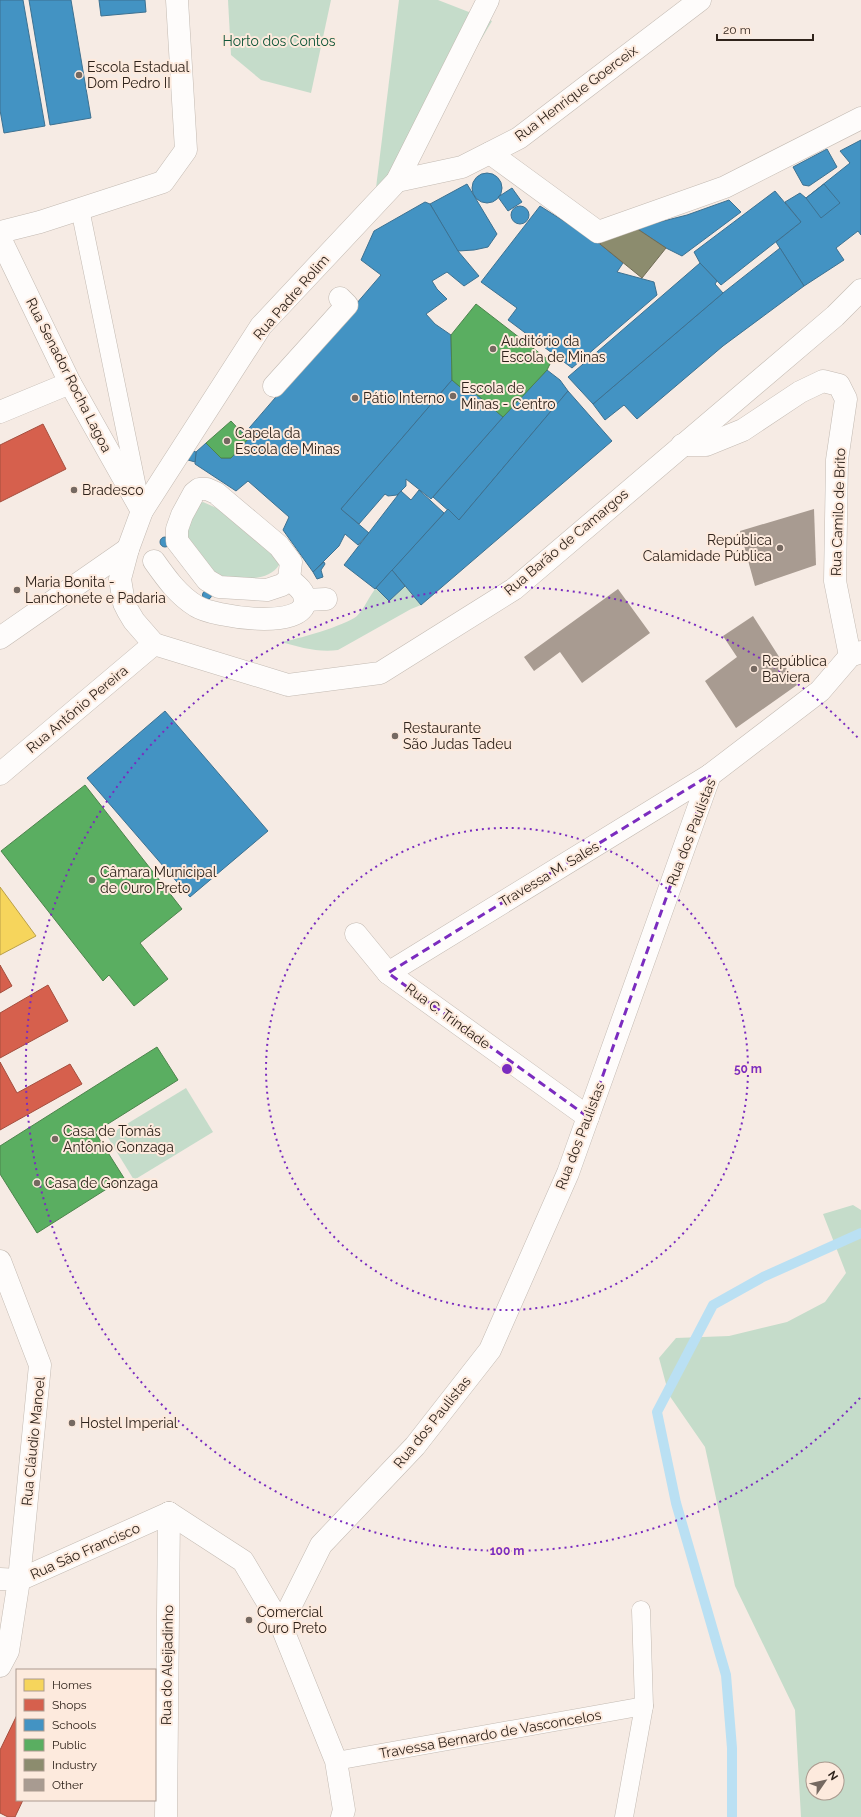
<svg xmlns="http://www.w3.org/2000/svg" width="861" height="1817" viewBox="0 0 861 1817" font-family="Raleway,sans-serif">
  <rect width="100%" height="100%" fill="#f6ebe4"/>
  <g fill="#c5dcca" fill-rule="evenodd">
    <polygon points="228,0 331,0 311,93 261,80 231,55"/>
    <polygon points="399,0 438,0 492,21 385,202 375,196"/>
    <path d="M203 502 221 510 276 558 279 565C267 584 236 578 216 575L184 534 196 505Z"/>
    <path d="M405 586 421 605 411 609 338 650C319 653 299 647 281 642 295 640 347 625 357 616 365 608 369 596 376 588L389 601Z"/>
    <polygon points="186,1088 213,1132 134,1180 107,1136"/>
    <path d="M853 1205 861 1210V1817H801L795 1710 735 1586 705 1447 669 1395 659 1358 676 1338 729 1336 787 1322 825 1302 846 1273 823 1214ZM813 1769H837V1793H813Z"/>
  </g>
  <polygon fill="#f6d55c" stroke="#baa048" points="0,887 36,936 0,955"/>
  <g fill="#d6604d" stroke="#a44e3e">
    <polygon points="43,424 66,469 0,502 0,445"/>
    <polygon points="0,965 12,986 0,993"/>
    <polygon points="48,985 68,1021 0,1058 0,1013"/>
    <polygon points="0,1062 17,1093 70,1064 82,1084 0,1130"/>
    <polygon points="17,1715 17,1800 23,1800 15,1817 8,1817 0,1813 0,1750"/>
  </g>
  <g fill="#4393c3" stroke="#3d7191">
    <polygon points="0,0 23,0 45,126 4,133 0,110"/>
    <polygon points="29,0 71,0 91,118 50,125"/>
    <polygon points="99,0 145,0 146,12 101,16"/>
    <polygon points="861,140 861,235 858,231 836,248 844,260 804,286 776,242 801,222 785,202 800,193 806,198 850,163 840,151"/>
    <polygon points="827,149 837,167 809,186 803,185 793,167"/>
    <circle cx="487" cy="188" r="15"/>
    <polygon points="467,184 497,234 488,247 474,250 458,251 452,255 449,249 454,245 430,204"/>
    <polygon points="824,184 840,203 821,218 806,198"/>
    <polygon points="512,188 522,202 508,211 498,197"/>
    <polygon points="775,191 801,222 721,285 700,263 694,252"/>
    <polygon points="729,200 741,212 682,256 666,248 636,228 687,215"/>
    <polygon points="425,202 430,204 458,251 479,276 464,286 447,272 432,281 437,289 447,299 426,314 435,324 451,335 452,380 341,509 369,533 358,545 345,534 339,546 313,572 283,530 289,517 248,481 236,491 195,464 196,452 206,443 221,458 231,458 248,439 244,434 381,275 361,260 374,231"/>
    <circle cx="520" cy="215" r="9"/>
    <polygon points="540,206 600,244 623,263 617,272 654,282 657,295 572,368 508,320 517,308 481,282"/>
    <polygon points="780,248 804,286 723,346 637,419 624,405 605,420 593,404 723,293"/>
    <polygon points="700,263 717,281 715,284 723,293 593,404 568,377"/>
    <polygon points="547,370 560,380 568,391 459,520 433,497 503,417"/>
    <polygon points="452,380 465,391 468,387 503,417 431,499 406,479 406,486 397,495 388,496 385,494 359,524 341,509"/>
    <polygon points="568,391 612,441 421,605 392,570 448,509 459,520"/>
    <polygon points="238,427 243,432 239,437 234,431"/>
    <polygon points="193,451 196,452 195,462 188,460"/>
    <polygon points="419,490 444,513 375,589 344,565 401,491 411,500"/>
    <circle cx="165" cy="542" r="5"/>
    <polygon points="324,562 325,564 321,570 323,577 317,579 313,572"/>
    <polygon points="392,570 405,586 389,601 376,588"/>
    <circle cx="207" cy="595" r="4.5"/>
    <polygon points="165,711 268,831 190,897 87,778"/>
  </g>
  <g fill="#5aae61" stroke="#4d844c">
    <polygon points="476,304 551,362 547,370 503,417 468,387 465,391 452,380 451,335"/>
    <polygon points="231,421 248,439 231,458 221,458 206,443"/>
    <polygon points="85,785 182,909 140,943 168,979 134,1006 109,975 103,981 1,851"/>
    <polygon points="157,1047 178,1080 95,1132 124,1178 37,1233 0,1174 0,1146"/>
  </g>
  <polygon fill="#8c8c6e" stroke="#706c55" points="636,228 666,248 642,278 600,244 609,230"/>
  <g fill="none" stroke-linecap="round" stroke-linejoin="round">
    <polyline stroke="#bae0f3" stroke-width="10" points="732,1817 732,1748 726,1675 676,1503 657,1412 713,1305 763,1277 861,1233"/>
  </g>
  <g fill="#a89b91">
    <polygon points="814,509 816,565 755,586 740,531"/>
    <polygon points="618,589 650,633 582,683 560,652 534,671 524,657"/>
    <polygon points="753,616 797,685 736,728 705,681 737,657 723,636"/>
  </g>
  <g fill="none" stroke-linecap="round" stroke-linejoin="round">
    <defs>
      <g id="lane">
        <polyline points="80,209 140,502"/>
        <polyline points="336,1761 644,1706"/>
        <polyline points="624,1817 644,1706 641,1610"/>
      </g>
      <g id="street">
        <polyline points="490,153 598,232 725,187 861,118"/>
        <polyline points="397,181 462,167 519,138 700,0"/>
        <polyline points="0,232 40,222 163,182 186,150 177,0"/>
        <polyline points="274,386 347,305 340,298"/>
        <polyline points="0,412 70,383"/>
        <polyline points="682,445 706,445 743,430 800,392 823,381 839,385 846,399 837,460 835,581 850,656"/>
        <polygon points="199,489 207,489 216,493 279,546 291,562 289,579 282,585 267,590 219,587 207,580 177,541 177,529 182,515 194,493"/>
        <path d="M154 561C166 578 178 595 196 606 213 617 306 631 305 600 305 591 295 584 289 579"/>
        <polyline points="306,600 326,599"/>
        <polyline points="356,934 388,973 588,1117"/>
        <polyline points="388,973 710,775"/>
        <polyline points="0,1579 19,1580"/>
        <polyline points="281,1625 321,1545 415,1446 490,1350 568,1173 710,775 820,691 850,656 861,652"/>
      </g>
      <g id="secondary">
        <polyline points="0,238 70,383 142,511"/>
        <polyline points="0,638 128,549"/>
        <polyline points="154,644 288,685 380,673 514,589 835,316 861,290"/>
        <polyline points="154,644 134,621 128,611 124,603 120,579 128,549 142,511 261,326 397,181 488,0"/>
        <polyline points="0,774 154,644"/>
        <polyline points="0,1261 40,1365 19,1580 8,1651 0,1666"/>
        <polyline points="169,1513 243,1561 281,1625 336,1761 344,1810 342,1817"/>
        <polyline points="19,1580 169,1513"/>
        <polyline points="166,1817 169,1513"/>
      </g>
    </defs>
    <use href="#lane" stroke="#c3bab2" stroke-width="19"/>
    <use href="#street" stroke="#c3bab2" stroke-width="23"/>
    <use href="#secondary" stroke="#c3bab2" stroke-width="23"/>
    <use href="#lane" stroke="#fefcfb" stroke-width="18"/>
    <use href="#street" stroke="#fefcfb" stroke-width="22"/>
    <use href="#secondary" stroke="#fefcfb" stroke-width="22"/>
  </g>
  <path fill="none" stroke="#7b2cbf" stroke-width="3" stroke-dasharray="8 5" stroke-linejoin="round" d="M710 775 588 1117 388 973Z"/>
  <g fill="none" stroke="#7b2cbf" stroke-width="2" stroke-dasharray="2 4">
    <circle cx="507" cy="1069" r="241"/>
    <path d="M860 1398A482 482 0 1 1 860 740"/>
  </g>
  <g fill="#756961" stroke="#fdeadd" stroke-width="1.5">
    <circle cx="79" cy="75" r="4"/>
    <circle cx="493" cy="349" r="4"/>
    <circle cx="453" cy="396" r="4"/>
    <circle cx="355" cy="398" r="4"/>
    <circle cx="227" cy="441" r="4"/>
    <circle cx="74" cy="490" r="4"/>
    <circle cx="780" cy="548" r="4"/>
    <circle cx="17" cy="590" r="4"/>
    <circle cx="754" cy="669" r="4"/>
    <circle cx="395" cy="736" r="4"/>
    <circle cx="92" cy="880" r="4"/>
    <circle cx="55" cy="1139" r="4"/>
    <circle cx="37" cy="1183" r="4"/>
    <circle cx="72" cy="1423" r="4"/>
    <circle cx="249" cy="1620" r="4"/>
  </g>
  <g text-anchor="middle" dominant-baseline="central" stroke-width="4" stroke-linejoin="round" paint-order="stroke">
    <g font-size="14" fill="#11573a" stroke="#fdeadd">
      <text x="279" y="41">Horto dos Contos</text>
    </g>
    <g font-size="14" fill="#2f231b" stroke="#fdeadd" text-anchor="start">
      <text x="87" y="67">Escola Estadual<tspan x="87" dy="16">Dom Pedro II</tspan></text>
      <text x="501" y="341">Auditório da<tspan x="501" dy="16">Escola de Minas</tspan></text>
      <text x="461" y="388">Escola de<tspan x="461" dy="16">Minas - Centro</tspan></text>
      <text x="363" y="398">Pátio Interno</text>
      <text x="235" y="433">Capela da<tspan x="235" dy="16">Escola de Minas</tspan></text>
      <text x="82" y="490">Bradesco</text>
      <text x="772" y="540" text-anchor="end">República<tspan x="772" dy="16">Calamidade Pública</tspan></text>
      <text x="25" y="582">Maria Bonita -<tspan x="25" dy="16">Lanchonete e Padaria</tspan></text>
      <text x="762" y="661">República<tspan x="762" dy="16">Baviera</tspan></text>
      <text x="403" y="728">Restaurante<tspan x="403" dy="16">São Judas Tadeu</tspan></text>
      <text x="100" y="872">Câmara Municipal<tspan x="100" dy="16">de Ouro Preto</tspan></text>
      <text x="63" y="1131">Casa de Tomás<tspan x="63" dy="16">Antônio Gonzaga</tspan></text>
      <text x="45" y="1183">Casa de Gonzaga</text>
      <text x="80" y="1423">Hostel Imperial</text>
      <text x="257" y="1612">Comercial<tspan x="257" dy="16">Ouro Preto</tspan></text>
    </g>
    <g font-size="14" fill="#2f231b" stroke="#fdeadd">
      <text transform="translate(576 93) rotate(-37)">Rua Henrique Goerceix</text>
      <text transform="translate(291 297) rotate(-49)">Rua Padre Rolim</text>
      <text transform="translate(69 375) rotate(63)">Rua Senador Rocha Lagoa</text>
      <text transform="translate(838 512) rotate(-88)">Rua Camilo de Brito</text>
      <text transform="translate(566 542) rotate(-40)">Rua Barão de Camargos</text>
      <text transform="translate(77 709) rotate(-40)">Rua Antônio Pereira</text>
      <text transform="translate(691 832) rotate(-69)">Rua dos Paulistas</text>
      <text transform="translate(549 874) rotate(-31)">Travessa M. Sales</text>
      <text transform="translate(448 1016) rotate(36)">Rua C. Trindade</text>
      <text transform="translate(580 1136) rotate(-69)">Rua dos Paulistas</text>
      <text transform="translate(432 1422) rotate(-51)">Rua dos Paulistas</text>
      <text transform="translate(33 1441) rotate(-84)">Rua Cláudio Manoel</text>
      <text transform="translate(85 1551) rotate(-24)">Rua São Francisco</text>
      <text transform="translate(167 1665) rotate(-89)">Rua do Aleijadinho</text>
      <text transform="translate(490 1734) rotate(-10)">Travessa Bernardo de Vasconcelos</text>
    </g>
  </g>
  <circle cx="507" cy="1069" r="6" fill="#7b2cbf" stroke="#fdeadd" stroke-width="2"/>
  <g font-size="12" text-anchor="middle" font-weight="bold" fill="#7b2cbf" stroke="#fdeadd" stroke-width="4" stroke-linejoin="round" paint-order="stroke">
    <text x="748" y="1073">50 m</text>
    <text x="507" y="1555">100 m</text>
  </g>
  <rect x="16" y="1669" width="140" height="132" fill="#fdeadd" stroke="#ab9a8f"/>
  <rect x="24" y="1679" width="20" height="12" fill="#f6d55c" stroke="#ab9a8f"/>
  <text x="52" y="1689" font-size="12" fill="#2f231b">Homes</text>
  <rect x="24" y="1699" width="20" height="12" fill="#d6604d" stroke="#ab9a8f"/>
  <text x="52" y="1709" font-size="12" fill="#2f231b">Shops</text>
  <rect x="24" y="1719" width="20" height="12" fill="#4393c3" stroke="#ab9a8f"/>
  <text x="52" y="1729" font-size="12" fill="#2f231b">Schools</text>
  <rect x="24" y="1739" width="20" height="12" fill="#5aae61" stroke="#ab9a8f"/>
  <text x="52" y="1749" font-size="12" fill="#2f231b">Public</text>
  <rect x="24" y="1759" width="20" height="12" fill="#8c8c6e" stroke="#ab9a8f"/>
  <text x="52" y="1769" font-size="12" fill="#2f231b">Industry</text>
  <rect x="24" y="1779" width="20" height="12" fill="#a89b91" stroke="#ab9a8f"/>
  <text x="52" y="1789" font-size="12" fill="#2f231b">Other</text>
  <g transform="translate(825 1781) rotate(56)"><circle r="19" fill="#fdeadd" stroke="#ab9a8f"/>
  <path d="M0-3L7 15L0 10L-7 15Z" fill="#756961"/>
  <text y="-6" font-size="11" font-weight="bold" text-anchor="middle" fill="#2f231b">N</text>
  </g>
  <path d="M717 34v6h96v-6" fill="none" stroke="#2f231b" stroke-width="2"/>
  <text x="723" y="34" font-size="12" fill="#2f231b" stroke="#fdeadd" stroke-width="3" paint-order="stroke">20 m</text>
</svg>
